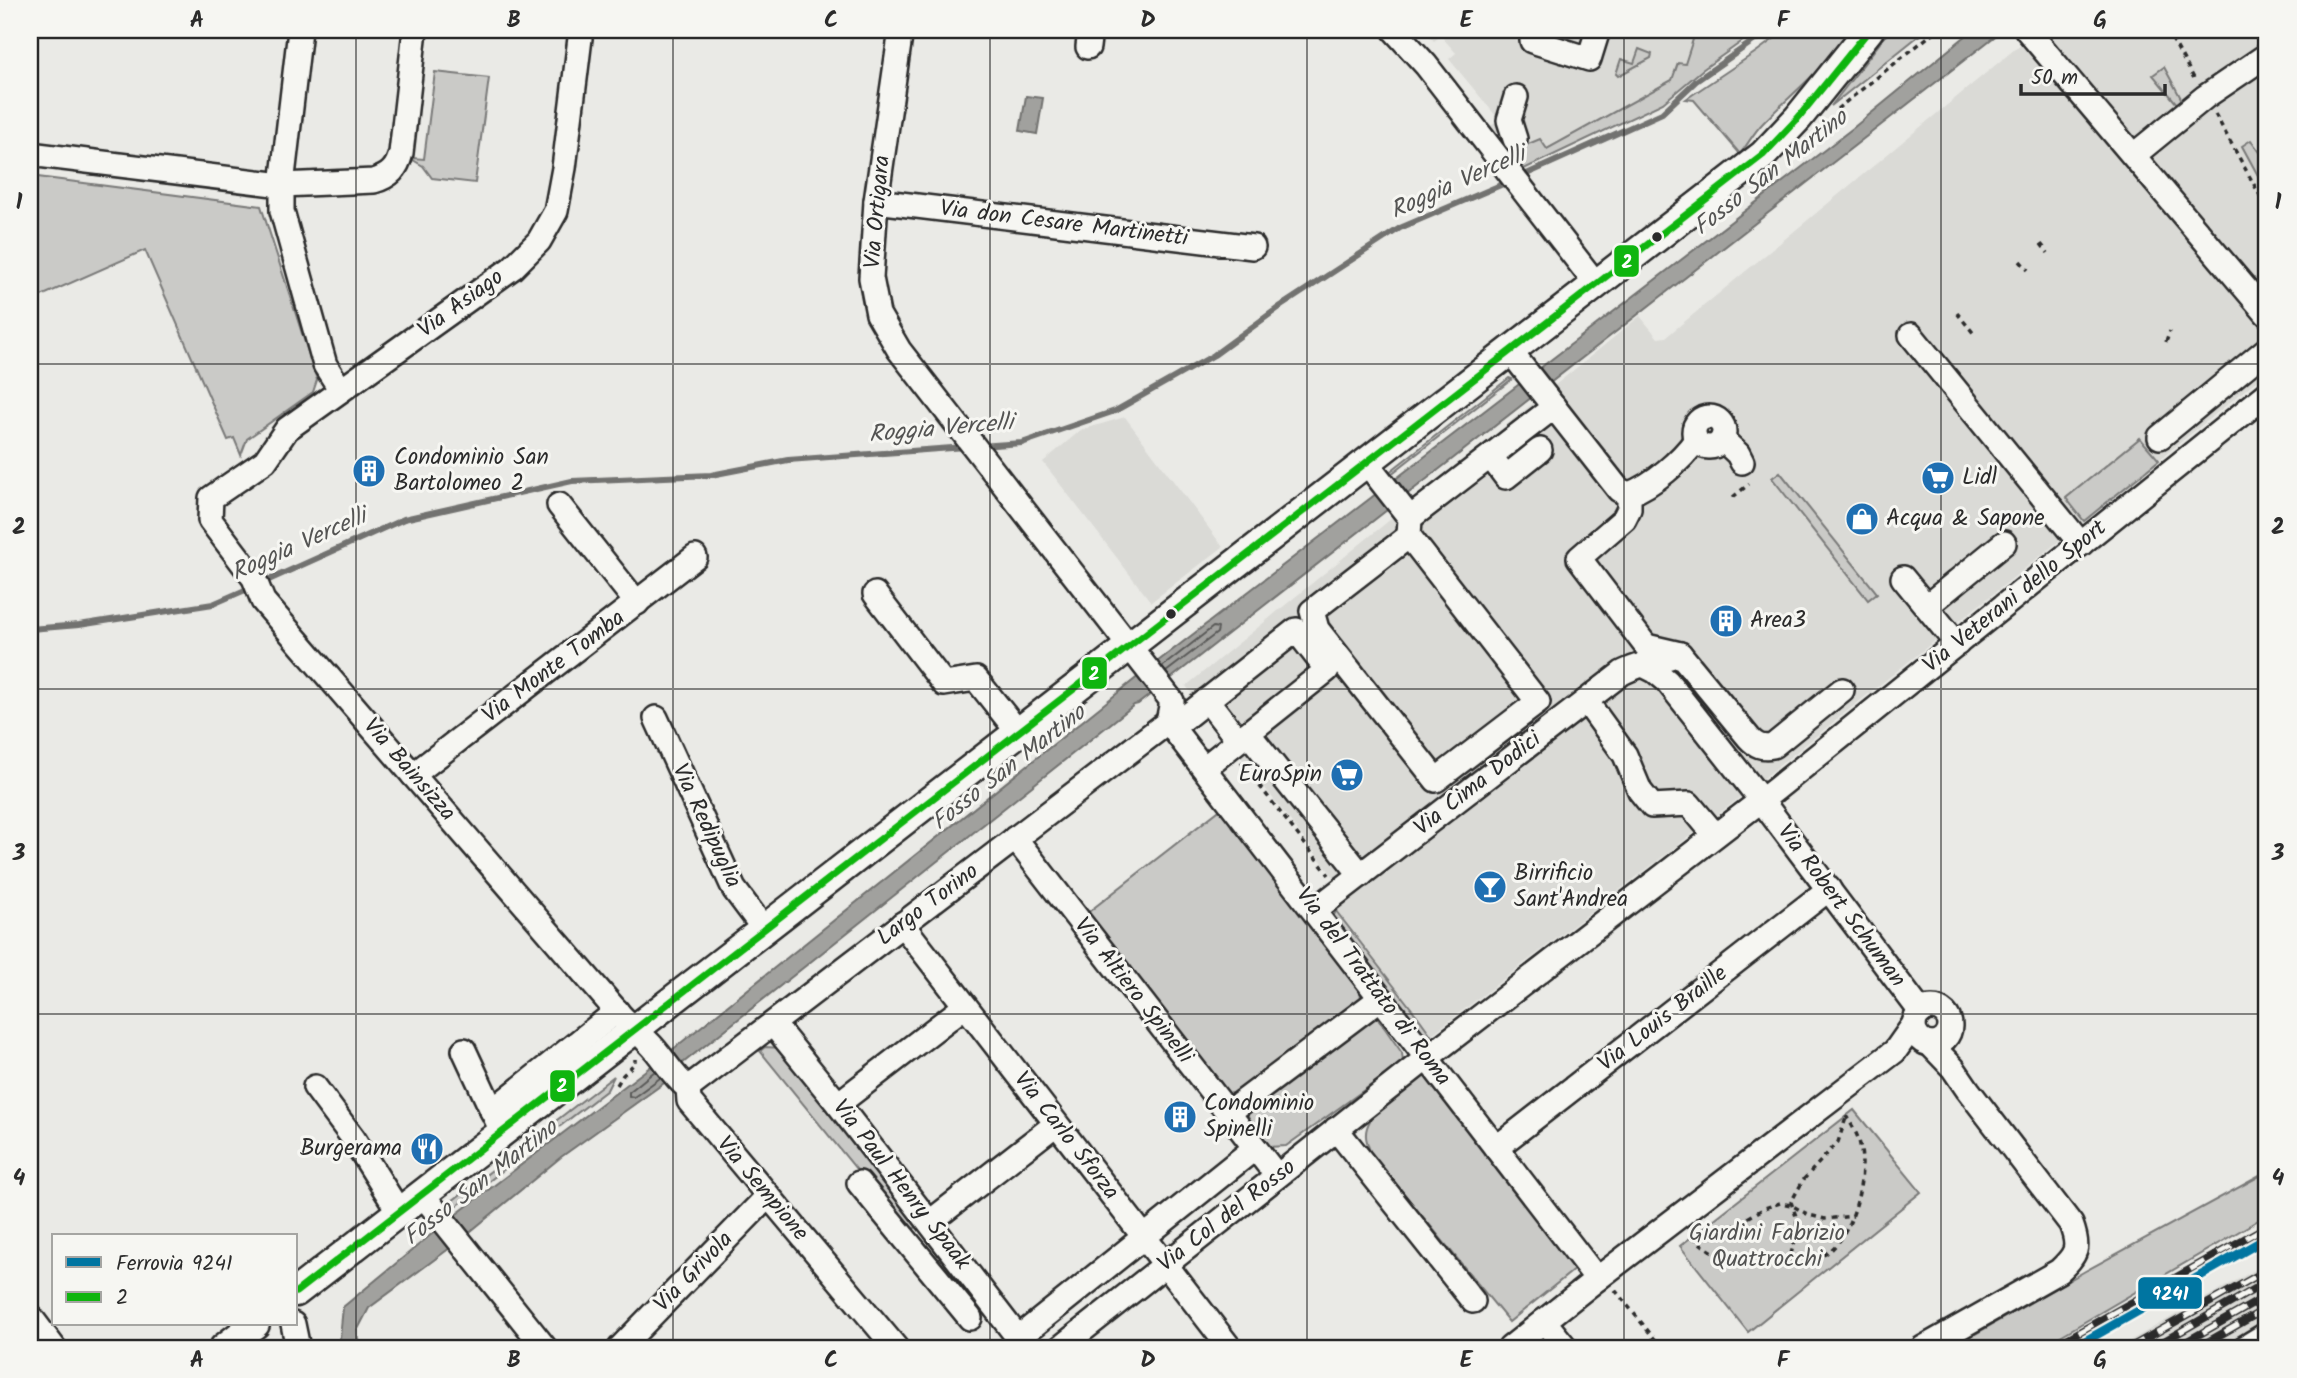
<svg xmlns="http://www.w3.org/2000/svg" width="2297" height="1378" viewBox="0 0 2297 1378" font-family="Kalam,sans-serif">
  <rect width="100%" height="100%" fill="#eaeae6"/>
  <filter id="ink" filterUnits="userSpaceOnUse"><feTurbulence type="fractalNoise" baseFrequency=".0143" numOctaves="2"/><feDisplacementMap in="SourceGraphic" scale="14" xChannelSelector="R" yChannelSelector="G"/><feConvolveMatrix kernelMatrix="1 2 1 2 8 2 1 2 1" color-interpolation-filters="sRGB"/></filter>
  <g filter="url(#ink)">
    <g fill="#dadad6">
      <polygon points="1424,30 1696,30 1685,64 1677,63 1672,80 1547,149 1517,153 1520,164 1488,128 1496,122 1496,116 1449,59 1456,53 1441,36 1434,41"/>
      <polygon points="2051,30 2267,30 2267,372 2159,460 2140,438 2066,498 2084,521 1734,802 1431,1035 1336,911 1333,876 1186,686 1640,316 1658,338 1666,337 2021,44"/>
      <polygon points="1125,417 1223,547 1151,602 1043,462 1081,430"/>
      <polygon points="2267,1263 2267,1348 2117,1348"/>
    </g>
    <g fill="#cacac7" stroke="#7a7a79" stroke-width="2">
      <polygon points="1696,30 1758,30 1702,70 1663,103 1524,169 1520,164 1517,153 1521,147 1540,139 1547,149 1672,80 1678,63 1685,64"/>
      <path d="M1786 30H1848C1828 67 1792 93 1763 123 1754 132 1748 144 1740 154L1694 100 1686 99 1756 52Z"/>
      <polygon points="1890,30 1926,30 1831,106"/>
      <polygon points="1639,49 1652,54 1651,58 1618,76 1616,74 1621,59 1634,63"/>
      <polygon points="2164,67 2182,100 2177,104 2153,75"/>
      <polygon points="435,72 489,78 475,183 432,178 423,166 413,160 413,158 424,159"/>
      <polygon points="2251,140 2267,162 2267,192 2242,146"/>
      <polygon points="30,176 261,206 317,380 313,392 247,439 241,455 234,438 228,440 145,250 30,301"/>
      <polygon points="1509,378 1512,379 1390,475 1388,473"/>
      <polygon points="2140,438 2159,460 2084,521 2066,498"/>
      <polygon points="1780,472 1877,593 1868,600 1772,478"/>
      <polygon points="1222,808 1360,985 1361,1000 1354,1009 1235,1093 1223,1094 1086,914"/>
      <polygon points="1336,911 1421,1021 1431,1035 1427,1038 1333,917"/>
      <polygon points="1377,1017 1402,1053 1403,1062 1286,1146 1268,1147 1252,1126 1247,1113 1256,1101"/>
      <polygon points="765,1047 782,1048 919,1225 908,1233 760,1051"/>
      <path d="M1427 1073 1575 1269 1509 1322 1370 1152C1369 1147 1366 1141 1366 1136 1364 1111 1408 1086 1427 1073Z"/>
      <polygon points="614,1076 607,1090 445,1215 443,1208"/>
      <polygon points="1854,1110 1921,1192 1748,1332 1680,1246"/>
      <polygon points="2267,1172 2267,1215 2045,1345 2040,1348 1951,1348 2087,1270"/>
    </g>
    <g fill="#a1a19e" stroke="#727270" stroke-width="2">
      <polygon points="1973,30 2003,30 1138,704 1134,705 678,1067 671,1078 561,1157 454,1245 369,1308 357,1331 358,1339 365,1348 339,1348 343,1307 450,1219 667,1054 1140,675 1853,128"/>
      <polygon points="1026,96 1043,98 1037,134 1020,131"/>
    </g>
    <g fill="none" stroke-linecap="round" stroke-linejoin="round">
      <g stroke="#5a5a59" stroke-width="2">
        <polyline points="1162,667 1213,627 1218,628 1217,633 1166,672"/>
        <polyline points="655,1071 629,1092 629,1096 634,1097 660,1078"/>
      </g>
      <g stroke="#727270" stroke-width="6">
        <polyline points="1520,177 1662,113 1696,81 1769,30"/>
        <polyline points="980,446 1022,443 1115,411 1214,355 1281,306 1400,228 1510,181"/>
        <polyline points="262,583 404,519 572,481 711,475 788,460 966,447"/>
        <polyline points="30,629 79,625 213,604 252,587"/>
      </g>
      <defs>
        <g id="minor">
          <polyline points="300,30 282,185 282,211 325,365 341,390"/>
          <path d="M581 30 564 168 556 211 539 241 512 268 287 429 265 461 211 498 210 520 254 578 263 601 620 1015C629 1025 639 1032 648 1042 663 1056 671 1075 688 1088L689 1101 896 1348"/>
          <polyline points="901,30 876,201 871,278 878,314 899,350 1172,701 1168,722 1597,1279"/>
          <polyline points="1394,30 1426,65 1596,284"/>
          <polyline points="1535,30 1532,41 1589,59 1598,30"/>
          <polyline points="2027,30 2267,314"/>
          <polyline points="1088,47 1090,30"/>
          <polyline points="1515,139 1509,120 1516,97"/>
          <path d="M30 154 282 185 374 181C390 176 397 169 401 153L415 30"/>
          <polyline points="2134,155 2205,97 2267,55"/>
          <polyline points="876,201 1253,247"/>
          <polyline points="1911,335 2081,544"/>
          <path d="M1510 351 1619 490 1629 494C1653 485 1681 461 1696 440"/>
          <circle cx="1709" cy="432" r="15"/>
          <polyline points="2160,437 2267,349"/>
          <polyline points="1722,439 1738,454 1742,462"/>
          <polyline points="1491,457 1506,477 1540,450"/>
          <polyline points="1366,462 1410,518 1409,536 1312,611 1317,629 1436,780 1538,702 1409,536"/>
          <path d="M1629 494V509L1624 519 1579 558 1646 646 1680 654 1749 738C1756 746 1762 748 1773 746L1842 690"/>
          <polyline points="559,505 637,603"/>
          <polyline points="1410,518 1554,407"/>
          <polyline points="1903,578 1957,644"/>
          <polyline points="875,594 944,684 976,679 1018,732"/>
          <polyline points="1927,606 2004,543"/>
          <polyline points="1645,666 1655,671 1667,681 1761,800 1921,1012"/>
          <polyline points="1207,700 1238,740"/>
          <polyline points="1586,701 1625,755 1640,791 1652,806 1689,804 1715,835"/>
          <polyline points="656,718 734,889 764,929"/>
          <polyline points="1173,727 1296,630 1327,670 1204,768"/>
          <polyline points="1248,733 1361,875"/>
          <polyline points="413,775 695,557"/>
          <polyline points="1015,838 1277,1176"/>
          <path d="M1315 910 1622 673C1639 664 1661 660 1680 654"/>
          <polyline points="902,924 1230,1348"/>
          <circle cx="1932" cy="1026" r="18"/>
          <polyline points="773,1024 838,1104 1026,1348"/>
          <polyline points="464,1050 498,1123"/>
          <polyline points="315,1087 353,1138 399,1212"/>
          <polyline points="688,1088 1168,722"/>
          <polyline points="838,1104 965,1006"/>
          <polyline points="492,1111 617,1011"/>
          <polyline points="1228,1113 1381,998"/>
          <polyline points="1336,1129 1473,1301"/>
          <polyline points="1496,1148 1829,889"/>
          <polyline points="859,1183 970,1318"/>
          <polyline points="422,1194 545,1348"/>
          <polyline points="930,1222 1056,1124"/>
          <polyline points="30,1316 54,1348"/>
          <polyline points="1544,1321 1566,1348"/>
          <polyline points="293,1324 298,1348"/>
          <polyline points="1018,1338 1255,1148"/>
          <polyline points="620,1348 768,1196"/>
          <polyline points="1060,1348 1437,1050 1776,789 2267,394"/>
          <polyline points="1510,1348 1597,1279 1895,1051 1914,1024"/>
          <path d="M1923 1348 2059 1271C2077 1254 2080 1248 2071 1224L1968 1090 1953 1068 1930 1044"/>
          <polyline points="2244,1348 2267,1334"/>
        </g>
        <g id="major">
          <polyline points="296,1292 1763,155 1798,118 1869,30"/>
          <polyline points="224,1348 255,1324"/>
        </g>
      </defs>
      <use href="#minor" stroke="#2b2b2b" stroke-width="28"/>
      <use href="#major" stroke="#2b2b2b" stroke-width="33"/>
      <g stroke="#2b2b2b" stroke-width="3.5" stroke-dasharray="5 5" stroke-linecap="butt">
        <polyline points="2167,30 2195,80"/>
        <polyline points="1837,109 1937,30"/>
        <polyline points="2215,114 2267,208"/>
        <polyline points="2041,244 2048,253"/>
        <polyline points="2020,261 2028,270"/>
        <polyline points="1957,313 1975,335"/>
        <polyline points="2166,342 2170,331"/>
        <polyline points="1733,497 1749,484"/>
        <polyline points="1241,762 1329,875"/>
        <polyline points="617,1085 623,1075 635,1063 635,1059"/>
        <path d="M1693 1236C1719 1268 1798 1277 1831 1250 1855 1229 1867 1175 1860 1145 1858 1135 1852 1125 1846 1116"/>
        <polyline points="1693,1236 1718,1235 1765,1208 1780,1203 1791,1205 1809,1215 1825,1219 1853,1216"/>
        <polyline points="1788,1264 1797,1233 1797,1219 1791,1202 1804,1179 1838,1142 1846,1118"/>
        <polyline points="1615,1290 1662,1348"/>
      </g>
      <use href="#minor" stroke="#f6f6f2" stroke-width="23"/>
      <use href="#major" stroke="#f6f6f2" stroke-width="28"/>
      <defs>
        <g id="rail">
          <polyline points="2051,1348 2267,1226"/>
          <polyline points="2129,1348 2267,1270"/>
          <polyline points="2152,1348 2267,1282"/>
          <polyline points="2175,1348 2267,1296"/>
          <polyline points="2197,1348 2267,1308"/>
        </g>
      </defs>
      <use href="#rail" stroke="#2b2b2b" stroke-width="8"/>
      <use href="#rail" stroke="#f6f6f2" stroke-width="5" stroke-dasharray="16" stroke-linecap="butt"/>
      <defs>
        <polyline id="bus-1" points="296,1292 1763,155 1798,118 1869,30"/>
      </defs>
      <use href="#bus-1" stroke="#f6f6f2" stroke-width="12"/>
      <use href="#bus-1" stroke="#0fb50f" stroke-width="7"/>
      <defs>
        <polyline id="rail-1" points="2073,1348 2267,1238"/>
      </defs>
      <use href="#rail-1" stroke="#f6f6f2" stroke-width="14"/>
      <use href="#rail-1" stroke="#0075a1" stroke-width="9"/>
    </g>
  </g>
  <path fill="none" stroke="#2b2b2b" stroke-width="2" stroke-opacity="0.55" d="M356 30V1348M673 30V1348M990 30V1348M1307 30V1348M1624 30V1348M1941 30V1348M30 364H2267M30 689H2267M30 1014H2267"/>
  <defs>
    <symbol id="building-disc" viewBox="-11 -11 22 22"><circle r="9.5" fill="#1f6fb2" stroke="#f6f6f2"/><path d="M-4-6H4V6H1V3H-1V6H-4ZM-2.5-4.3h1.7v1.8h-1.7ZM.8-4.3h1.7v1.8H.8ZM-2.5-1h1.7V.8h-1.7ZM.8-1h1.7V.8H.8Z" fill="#fff"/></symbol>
    <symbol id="supermarket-disc" viewBox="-11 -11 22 22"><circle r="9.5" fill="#1f6fb2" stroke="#f6f6f2"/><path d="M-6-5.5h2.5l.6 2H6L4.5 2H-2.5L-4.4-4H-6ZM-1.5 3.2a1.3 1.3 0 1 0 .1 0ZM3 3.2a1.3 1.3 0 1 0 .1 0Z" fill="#fff"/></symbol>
    <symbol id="shop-disc" viewBox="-11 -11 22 22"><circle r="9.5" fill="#1f6fb2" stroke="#f6f6f2"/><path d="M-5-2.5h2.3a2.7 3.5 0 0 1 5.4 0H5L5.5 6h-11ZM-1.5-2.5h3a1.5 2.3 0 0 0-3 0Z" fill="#fff"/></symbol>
    <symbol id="bar-disc" viewBox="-11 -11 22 22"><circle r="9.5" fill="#1f6fb2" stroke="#f6f6f2"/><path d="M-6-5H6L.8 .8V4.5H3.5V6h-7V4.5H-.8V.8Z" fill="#fff"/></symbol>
    <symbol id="restaurant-disc" viewBox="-11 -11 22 22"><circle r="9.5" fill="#1f6fb2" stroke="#f6f6f2"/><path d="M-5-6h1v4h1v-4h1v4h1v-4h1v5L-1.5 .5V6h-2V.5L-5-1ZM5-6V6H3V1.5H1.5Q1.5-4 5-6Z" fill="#fff"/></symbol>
  </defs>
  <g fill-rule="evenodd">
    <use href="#building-disc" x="350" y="452" width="38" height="38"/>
    <use href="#supermarket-disc" x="1919" y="459" width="38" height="38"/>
    <use href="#shop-disc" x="1843" y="500" width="38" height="38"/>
    <use href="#building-disc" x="1707" y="602" width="38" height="38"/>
    <use href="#supermarket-disc" x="1328" y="756" width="38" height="38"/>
    <use href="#bar-disc" x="1471" y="868" width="38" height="38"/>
    <use href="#building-disc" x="1161" y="1098" width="38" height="38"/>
    <use href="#restaurant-disc" x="408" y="1130" width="38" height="38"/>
  </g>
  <g fill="#2b2b2b" stroke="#f6f6f2" stroke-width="2.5">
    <circle cx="1657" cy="237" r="6"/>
    <circle cx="1171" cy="614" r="6"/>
  </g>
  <g text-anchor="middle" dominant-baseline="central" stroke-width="6" stroke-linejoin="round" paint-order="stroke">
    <g font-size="23" fill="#2b2b2b" stroke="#f6f6f2">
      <text transform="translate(878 212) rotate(-85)">Via Ortigara</text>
      <text transform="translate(1064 224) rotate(7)">Via don Cesare Martinetti</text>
      <text transform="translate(461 304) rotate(-36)">Via Asiago</text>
      <text transform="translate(2015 597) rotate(-39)">Via Veterani dello Sport</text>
      <text transform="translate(554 667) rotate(-37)">Via Monte Tomba</text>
      <text transform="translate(409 770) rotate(49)">Via Bainsizza</text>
      <text transform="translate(1478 784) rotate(-38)">Via Cima Dodici</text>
      <text transform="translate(706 826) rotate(65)">Via Redipuglia</text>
      <text transform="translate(928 905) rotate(-37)">Largo Torino</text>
      <text transform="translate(1841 906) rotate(53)">Via Robert Schuman</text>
      <text transform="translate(1373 987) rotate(53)">Via del Trattato di Roma</text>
      <text transform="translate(1133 991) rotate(52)">Via Altiero Spinelli</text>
      <text transform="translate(1663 1019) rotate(-38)">Via Louis Braille</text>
      <text transform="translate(1066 1136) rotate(52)">Via Carlo Sforza</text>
      <text transform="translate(901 1185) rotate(52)">Via Paul Henry Spaak</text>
      <text transform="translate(762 1189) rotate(50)">Via Sempione</text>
      <text transform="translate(1227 1216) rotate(-38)">Via Col del Rosso</text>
      <text transform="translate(694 1272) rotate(-46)">Via Grivola</text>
    </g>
    <g font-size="23" fill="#2b2b2b" stroke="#f6f6f2" text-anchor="start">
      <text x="394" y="458">Condominio San<tspan x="394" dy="26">Bartolomeo 2</tspan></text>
      <text x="1962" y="478">Lidl</text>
      <text x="1886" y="519">Acqua &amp; Sapone</text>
      <text x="1750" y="621">Area3</text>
      <text x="1322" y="775" text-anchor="end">EuroSpin</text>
      <text x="1514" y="874">Birrificio<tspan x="1514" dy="26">Sant'Andrea</tspan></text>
      <text x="1204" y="1104">Condominio<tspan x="1204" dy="26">Spinelli</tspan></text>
      <text x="402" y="1149" text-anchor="end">Burgerama</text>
    </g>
    <g font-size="23" fill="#535352" stroke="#f6f6f2">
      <text x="1767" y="1234">Giardini Fabrizio<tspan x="1767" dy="26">Quattrocchi</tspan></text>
    </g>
    <g font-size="24" font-style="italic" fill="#545453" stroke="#f6f6f2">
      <text transform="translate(1771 173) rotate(-38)">Fosso San Martino</text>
      <text transform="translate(1458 183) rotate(-24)">Roggia Vercelli</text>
      <text transform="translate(941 429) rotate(-5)">Roggia Vercelli</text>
      <text transform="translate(299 545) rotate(-24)">Roggia Vercelli</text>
      <text transform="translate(1009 768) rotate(-38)">Fosso San Martino</text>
      <text transform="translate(481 1183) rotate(-38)">Fosso San Martino</text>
    </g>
  </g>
  <g stroke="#f6f6f2" stroke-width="2.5">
    <rect x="1613" y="244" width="27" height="34" rx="7" fill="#0fb50f"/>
    <rect x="1081" y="656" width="27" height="34" rx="7" fill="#0fb50f"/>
    <rect x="549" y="1069" width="27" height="34" rx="7" fill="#0fb50f"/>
    <rect x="2137" y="1276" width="66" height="34" rx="7" fill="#0075a1"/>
  </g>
  <g font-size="19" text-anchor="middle" font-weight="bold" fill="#fff">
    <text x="1627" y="268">2</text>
    <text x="1094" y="680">2</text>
    <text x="562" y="1092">2</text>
    <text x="2170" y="1300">9241</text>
  </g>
  <rect width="2297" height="1378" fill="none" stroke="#f6f6f2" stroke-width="77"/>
  <rect x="52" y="1234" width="245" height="91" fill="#f6f6f2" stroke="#a5a5a2" stroke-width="2"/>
  <rect x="66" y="1257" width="35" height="10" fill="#0075a1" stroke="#a5a5a2" stroke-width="2"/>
  <text x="116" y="1270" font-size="21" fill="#2b2b2b">Ferrovia 9241</text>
  <rect x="66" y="1292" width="35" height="10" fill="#0fb50f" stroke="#a5a5a2" stroke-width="2"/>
  <text x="116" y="1304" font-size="21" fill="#2b2b2b">2</text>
  <path d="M2021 84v10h144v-10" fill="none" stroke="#2b2b2b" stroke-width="3.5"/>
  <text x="2031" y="84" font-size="21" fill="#2b2b2b" stroke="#f6f6f2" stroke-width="5" paint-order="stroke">50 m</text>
  <rect x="38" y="38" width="2220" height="1302" fill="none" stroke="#2b2b2b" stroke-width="2.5"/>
  <g font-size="23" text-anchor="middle" font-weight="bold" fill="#2b2b2b">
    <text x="197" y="27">A</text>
    <text x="514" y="27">B</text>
    <text x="831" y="27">C</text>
    <text x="1148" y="27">D</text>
    <text x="1466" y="27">E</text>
    <text x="1783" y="27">F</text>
    <text x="2100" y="27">G</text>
    <text x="19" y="209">1</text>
    <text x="2278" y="209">1</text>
    <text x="19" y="534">2</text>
    <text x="2278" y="534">2</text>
    <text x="19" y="860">3</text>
    <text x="2278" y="860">3</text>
    <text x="19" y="1185">4</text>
    <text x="2278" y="1185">4</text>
    <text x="197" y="1367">A</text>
    <text x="514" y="1367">B</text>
    <text x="831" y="1367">C</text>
    <text x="1148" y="1367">D</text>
    <text x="1466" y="1367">E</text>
    <text x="1783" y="1367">F</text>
    <text x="2100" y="1367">G</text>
  </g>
</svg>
